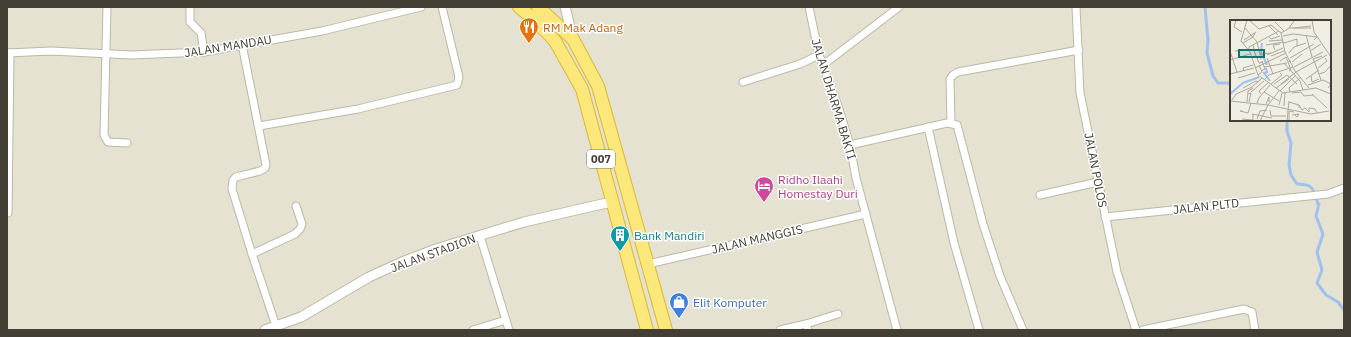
<svg xmlns="http://www.w3.org/2000/svg" width="1351" height="337" viewBox="0 0 1351 337" font-family="'IBM Plex Sans',sans-serif">
  <rect width="100%" height="100%" fill="#f1efe3"/>
  <path fill="#e5e2d1" fill-rule="evenodd" d="M7 7H1344V330H7ZM1231 21H1330V120H1231Z"/>
  <g fill="none" stroke-linecap="round" stroke-linejoin="round">
    <g stroke="#9fc1ee" stroke-width="3">
      <polyline points="1205,7 1208,40 1207,53 1213,76 1218,83 1231,83"/>
      <path d="M1287 120V131L1291 143 1289 165 1291 175 1297 184C1314 184 1313 189 1318 204H1319L1316 216 1323 234 1317 252 1322 270 1317 283 1326 295 1338 302 1344 310"/>
    </g>
    <defs>
      <g id="minor">
        <polyline points="107,7 104,135 108,142 127,143"/>
        <polyline points="190,7 190,22 201,33 204,52"/>
        <polyline points="809,7 819,55 838,106 850,145 856,178 897,330"/>
        <polyline points="1076,7 1080,93 1117,272 1136,330"/>
        <polyline points="242,44 266,165 265,168 260,171 236,177 233,180 232,189 252,254 276,326"/>
        <polyline points="7,53 51,51 131,55 204,52 322,31 421,7"/>
        <polyline points="823,65 899,7"/>
        <polyline points="743,82 800,64 819,55"/>
        <polyline points="951,123 950,79 953,75 958,72 1079,50"/>
        <polyline points="259,126 358,109 457,85 459,77 442,7"/>
        <polyline points="928,127 954,243 979,330"/>
        <polyline points="850,145 947,123 957,125 983,224 1000,276 1023,330"/>
        <polyline points="1040,195 1098,182"/>
        <polyline points="8,213 10,53"/>
        <polyline points="1105,217 1328,194 1344,188"/>
        <polyline points="480,236 509,330"/>
        <polyline points="252,254 295,234 300,229 302,224 296,206"/>
        <polyline points="648,264 866,214"/>
        <polyline points="806,324 838,314"/>
        <polyline points="473,330 506,320"/>
        <polyline points="780,330 806,324 808,330"/>
        <polyline points="1143,330 1244,309 1252,312 1255,330"/>
      </g>
      <g id="tertiary">
        <polyline points="565,7 573,39"/>
        <polyline points="265,330 301,317 369,277 402,262 436,249 524,222 611,202"/>
      </g>
      <g id="trunk">
        <polyline points="519,7 535,20 555,41 582,89 647,330"/>
        <polyline points="538,7 573,39 598,86 666,330"/>
      </g>
    </defs>
    <use href="#minor" stroke="#bcb8a6" stroke-width="9"/>
    <use href="#tertiary" stroke="#bcb8a6" stroke-width="11"/>
    <use href="#trunk" stroke="#dab835" stroke-width="14"/>
    <use href="#minor" stroke="#fff" stroke-width="7"/>
    <use href="#tertiary" stroke="#fff" stroke-width="9"/>
    <use href="#trunk" stroke="#fce87a" stroke-width="12"/>
  </g>
  <defs>
    <symbol id="restaurant-pin" viewBox="-11 -11 22 30"><path d="M0 17L-7.5 6A9.5 9.5 0 1 1 7.5 6Z" fill="#e8710a" stroke="#fff"/><path d="M-5-6h1v4h1v-4h1v4h1v-4h1v5L-1.5 .5V6h-2V.5L-5-1ZM5-6V6H3V1.5H1.5Q1.5-4 5-6Z" fill="#fff"/></symbol>
    <symbol id="hotel-pin" viewBox="-11 -11 22 30"><path d="M0 17L-7.5 6A9.5 9.5 0 1 1 7.5 6Z" fill="#d1479c" stroke="#fff"/><path d="M-6-4.5h1.5V1H6V5H4.5V3h-9V5H-6ZM-4 0a1.8 1.8 0 1 1 3.6 0ZM.5 0V-2.5h3Q6-2.5 6 0Z" fill="#fff"/></symbol>
    <symbol id="building-pin" viewBox="-11 -11 22 30"><path d="M0 17L-7.5 6A9.5 9.5 0 1 1 7.5 6Z" fill="#0f9aa8" stroke="#fff"/><path d="M-4-6H4V6H1V3H-1V6H-4ZM-2.5-4.3h1.7v1.8h-1.7ZM.8-4.3h1.7v1.8H.8ZM-2.5-1h1.7V.8h-1.7ZM.8-1h1.7V.8H.8Z" fill="#fff"/></symbol>
    <symbol id="shop-pin" viewBox="-11 -11 22 30"><path d="M0 17L-7.5 6A9.5 9.5 0 1 1 7.5 6Z" fill="#3f7fe0" stroke="#fff"/><path d="M-5-2.5h2.3a2.7 3.5 0 0 1 5.4 0H5L5.5 6h-11ZM-1.5-2.5h3a1.5 2.3 0 0 0-3 0Z" fill="#fff"/></symbol>
  </defs>
  <g fill-rule="evenodd">
    <use href="#restaurant-pin" x="518" y="16" width="22" height="30"/>
    <use href="#hotel-pin" x="753" y="175" width="22" height="30"/>
    <use href="#building-pin" x="609" y="224" width="22" height="30"/>
    <use href="#shop-pin" x="668" y="291" width="22" height="30"/>
  </g>
  <g text-anchor="middle" dominant-baseline="central" stroke-width="3" stroke-linejoin="round" paint-order="stroke">
    <rect fill="#fff" stroke="#7b7971" stroke-width="1" x="587" y="150" width="28" height="18" rx="3"/>
    <g font-size="11" font-weight="bold" fill="#433f34">
      <text x="601" y="159">007</text>
    </g>
    <g font-size="12" fill="#c56008" stroke="#fff" text-anchor="start">
      <text x="543" y="27">RM Mak Adang</text>
    </g>
    <g font-size="12" fill="#433f34" stroke="#fff">
      <text transform="translate(228 46) rotate(-9)">JALAN MANDAU</text>
      <text transform="translate(834 99) rotate(73)">JALAN DHARMA BAKTI</text>
      <text transform="translate(1096 170) rotate(79)">JALAN POLOS</text>
      <text transform="translate(1206 206) rotate(-6)">JALAN PLTD</text>
      <text transform="translate(757 239) rotate(-13)">JALAN MANGGIS</text>
      <text transform="translate(433 253) rotate(-20)">JALAN STADION</text>
    </g>
    <g font-size="12" fill="#b23c85" stroke="#fff" text-anchor="start">
      <text x="778" y="179">Ridho Ilaahi<tspan x="778" dy="14">Homestay Duri</tspan></text>
    </g>
    <g font-size="12" fill="#0d838f" stroke="#fff" text-anchor="start">
      <text x="634" y="235">Bank Mandiri</text>
    </g>
    <g font-size="12" fill="#366cbe" stroke="#fff" text-anchor="start">
      <text x="693" y="302">Elit Komputer</text>
    </g>
  </g>
  <g transform="translate(1230 20)">
    <rect width="101" height="101" fill="#f1efe3"/>
    <path fill="none" stroke="#9fc1ee" stroke-width="2" d="M32 23 31 32 37 45M36 48 37 52 34 53 40 61M0 74 13 63 29 57"/>
    <path fill="none" stroke="#aba99d" stroke-width="1" d="M6 0 4 7 12 12M17 0 11 21 20 32 28 55 53 73 86 68 101 74M19 0 29 9 41 5 51 13 55 32 65 51 79 68M82 0 84 12 101 37M45 2 54 11M38 5 48 15M15 8 27 22M59 8H81M64 8 81 6M51 13 58 9 65 0M76 15 82 37M53 16 63 14 87 17 84 20M39 17 41 19 50 16M14 20 26 12M39 21 53 20M27 22 31 39M13 23 23 17 25 13M54 23 67 19V26M23 25 26 38M36 25 54 22M19 30V27L49 11M45 30 43 25 50 24M0 31 7 52M5 31 18 30M80 31 91 24M25 33 29 43 33 42M59 33 64 27 76 23M29 34 41 33M37 35 53 28M41 36 54 31M37 38 43 54M60 38 84 24M0 40 20 34M50 41 56 37 58 42M62 42 72 34M54 43 70 61 73 70M85 43 91 60M85 43 83 39 92 36M34 47 57 43M64 47 93 32M25 48 56 33M88 48 97 41 95 38M14 51 13 48 23 45M31 51 35 49 32 41M59 51 61 50 58 42 61 41M66 52 97 35M0 54 24 48M89 54 95 52 101 45M28 55 32 52 29 45M81 56 82 62 89 59M8 58 25 53M76 59 89 50M34 60 39 55 63 47M41 64 52 55 50 53M44 64 57 55 67 64M51 64 66 52M78 65 93 60 101 64 98 68M13 68 26 61 28 62M46 68 59 59M50 71 65 56M21 72 34 61M34 72 49 81M60 72 59 68 71 57M62 73 71 72 74 76 83 75M18 74 21 73 19 82M31 74 29 71 38 63M82 74 97 88M2 80 6 74 22 67 32 58M0 81 38 85 49 71M17 82 18 71 23 68M59 82 69 85V88M27 83 29 78 40 65M36 84 39 77V82M49 85 52 73M69 85 72 90 75 88 79 92V88L85 89 87 93M54 86 55 73M40 90 41 96H56M13 91H10L18 93 21 83M22 94 42 98M62 95 69 94 67 97 65 95M12 99 23 100V94M27 99 30 91 37 90M30 101 38 85 81 94 99 91M57 101 59 81M59 101V91L64 92"/>
    <path fill="#0f766e" fill-opacity="0.15" stroke="#0f766e" stroke-width="2" d="M9 30H34V37H9Z"/>
    <rect width="101" height="101" fill="none" stroke="#433f34" stroke-width="2"/>
  </g>
  <rect width="1351" height="337" fill="none" stroke="#433f34" stroke-width="16"/>
</svg>
